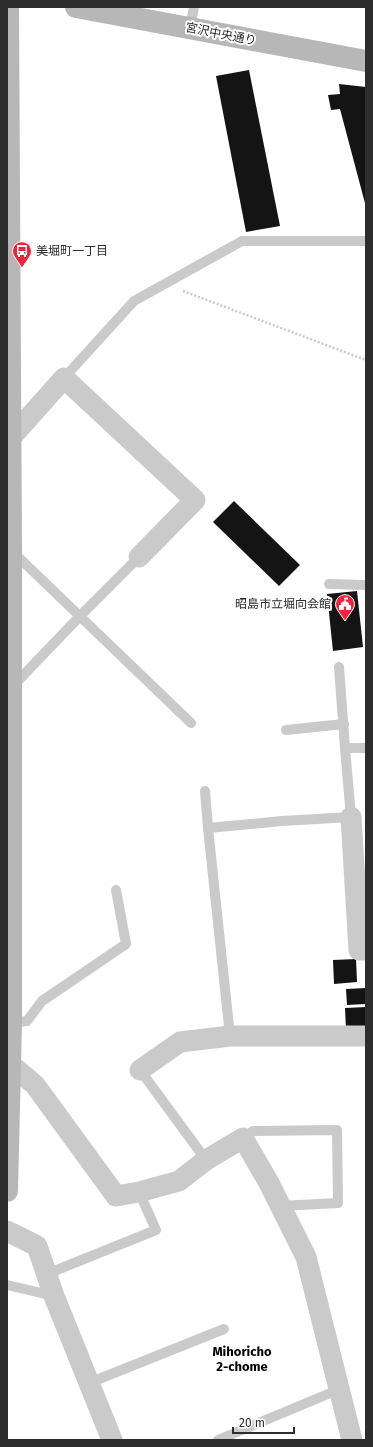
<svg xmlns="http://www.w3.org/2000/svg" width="373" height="1447" viewBox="0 0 373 1447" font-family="'Fira Sans','Noto Sans JP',sans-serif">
  <rect width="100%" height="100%" fill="#fff"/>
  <g fill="#141414">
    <polygon points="249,70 280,226 246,232 216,76"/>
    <polygon points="339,84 366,87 366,207 340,109 331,110 328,95 340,94"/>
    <polygon points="234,501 300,565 279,586 213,522"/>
    <polygon points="357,591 363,647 333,651 327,594"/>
    <polygon points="356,959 357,982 334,984 333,960"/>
    <polygon points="366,988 366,1004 347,1005 346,989"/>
    <polygon points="366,1007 366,1028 346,1030 345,1008"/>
  </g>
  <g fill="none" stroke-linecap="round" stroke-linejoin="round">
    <polyline stroke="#cacaca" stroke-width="2.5" stroke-dasharray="2 2" stroke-linecap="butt" points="183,291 366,360"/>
    <g stroke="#cacaca" stroke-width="10">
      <polyline points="190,28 194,7"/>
      <polyline points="64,378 134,301 242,241 366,241"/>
      <polyline points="13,552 191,723"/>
      <polyline points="329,584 366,585"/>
      <polyline points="339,667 345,748"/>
      <polyline points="13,686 80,616 139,557"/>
      <polyline points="286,730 344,724"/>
      <polyline points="205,791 208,828"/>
      <polyline points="11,1023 27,1021 42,1001 126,944 116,890"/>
      <polyline points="230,1036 208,828 282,821 351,817 345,748 366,748"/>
      <polyline points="140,1070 206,1160"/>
      <polyline points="243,1138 253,1131 337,1130 338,1203 280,1206"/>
      <polyline points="47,1274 156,1230 139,1192"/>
      <polyline points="7,1285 54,1296"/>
      <polyline points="89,1383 224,1329"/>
      <polyline points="218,1440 340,1389"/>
    </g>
    <g stroke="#cacaca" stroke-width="21">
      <polyline points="7,442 64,378 195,500 139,557"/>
      <polyline points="351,817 359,950 366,950"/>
      <polyline points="7,1064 9,1063 35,1085 116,1196 139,1192 179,1181 206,1160 243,1138 269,1183 306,1257 352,1440"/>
      <polyline points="140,1070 180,1042 230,1036 366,1036"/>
      <polyline points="7,1231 37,1246 54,1296 112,1440"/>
    </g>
    <g stroke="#b7b7b7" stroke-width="22">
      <polyline points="76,7 366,61"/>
      <polyline points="7,1191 11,1023 11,550 8,7"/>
    </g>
  </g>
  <defs>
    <symbol id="bus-pin" viewBox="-11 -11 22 30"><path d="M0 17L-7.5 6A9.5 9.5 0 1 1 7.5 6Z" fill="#ef233c" stroke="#fff"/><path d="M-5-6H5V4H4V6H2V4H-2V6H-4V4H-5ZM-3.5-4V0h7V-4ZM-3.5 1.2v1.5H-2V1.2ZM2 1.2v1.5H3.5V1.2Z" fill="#fff"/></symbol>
    <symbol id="civic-pin" viewBox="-11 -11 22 30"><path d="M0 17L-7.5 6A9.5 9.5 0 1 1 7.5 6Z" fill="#ef233c" stroke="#fff"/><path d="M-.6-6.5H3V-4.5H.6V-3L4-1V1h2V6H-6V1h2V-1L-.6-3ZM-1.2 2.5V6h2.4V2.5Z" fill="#fff"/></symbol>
  </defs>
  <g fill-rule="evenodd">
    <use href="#bus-pin" x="11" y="240" width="22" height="30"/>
    <use href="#civic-pin" x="334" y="593" width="22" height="30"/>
  </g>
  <g text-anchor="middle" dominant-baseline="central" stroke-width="4" stroke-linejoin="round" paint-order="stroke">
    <g font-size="12" fill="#2d2d2d" stroke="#fff">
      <text transform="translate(221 34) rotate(11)">宮沢中央通り</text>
    </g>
    <g font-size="12" fill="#2d2d2d" stroke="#fff" text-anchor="start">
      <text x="36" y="251">美堀町一丁目</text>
      <text x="331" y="604" text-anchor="end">昭島市立堀向会館</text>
    </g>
    <g font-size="13" font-weight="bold" fill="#000" stroke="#fff">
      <text x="242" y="1351">Mihoricho<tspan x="242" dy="15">2-chome</tspan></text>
    </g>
  </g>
  <rect width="373" height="1447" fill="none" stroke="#2d2d2d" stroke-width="16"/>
  <path d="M233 1427v6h61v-6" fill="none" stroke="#2d2d2d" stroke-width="2"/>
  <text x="239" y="1427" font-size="12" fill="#2d2d2d" stroke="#ffffff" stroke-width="3" paint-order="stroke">20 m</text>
</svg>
